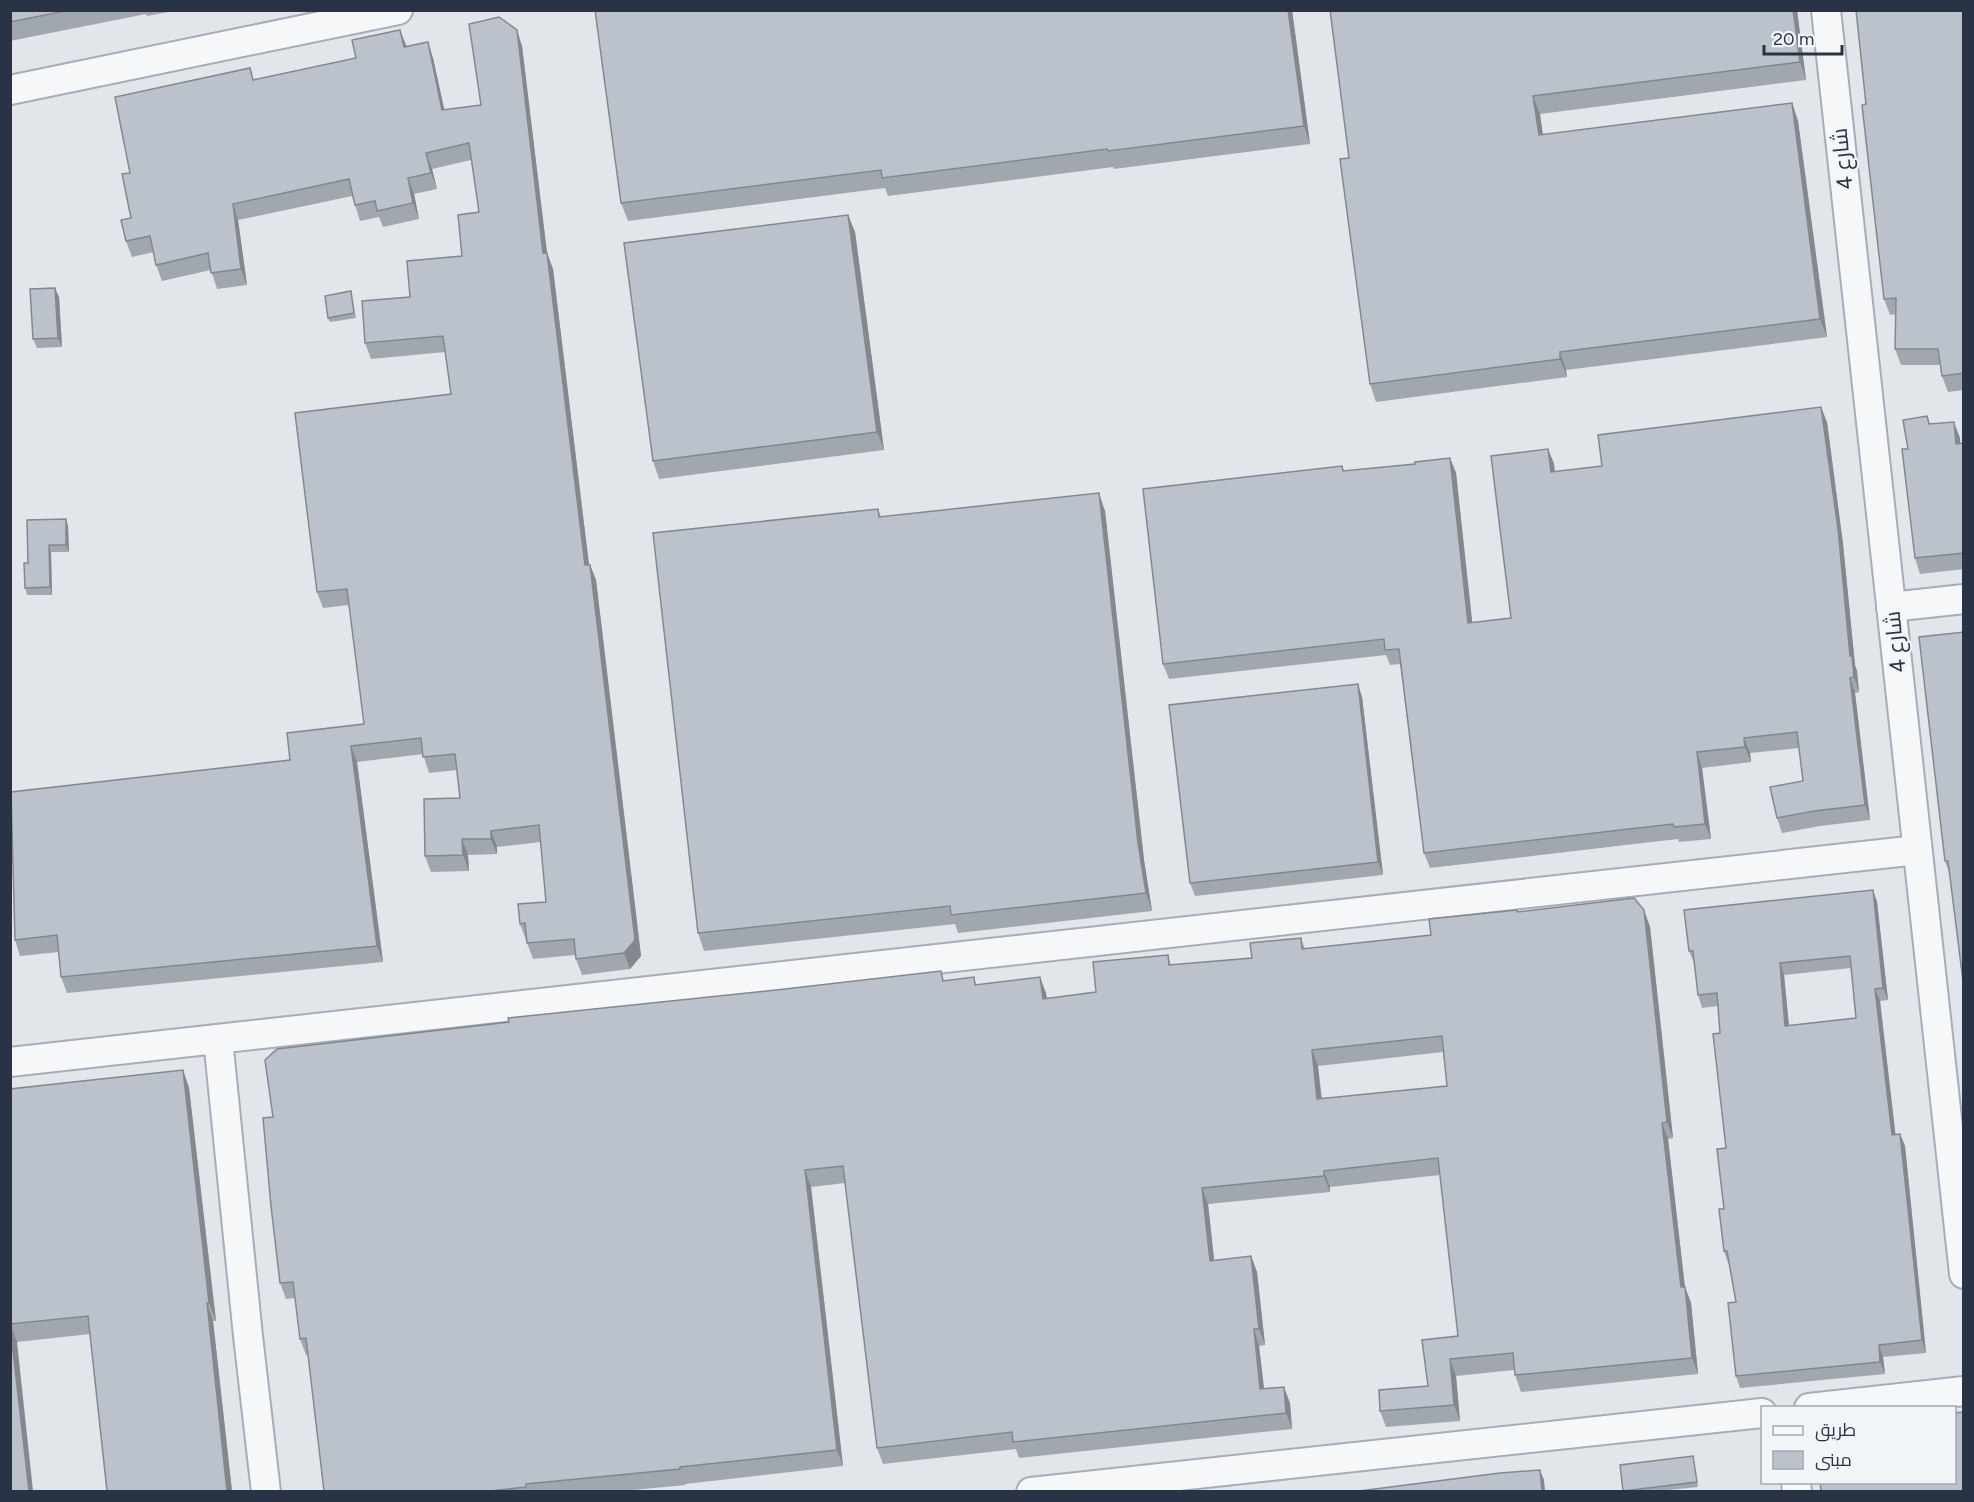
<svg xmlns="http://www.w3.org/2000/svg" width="1974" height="1502" viewBox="0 0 1974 1502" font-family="Figtree,Cairo,sans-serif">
  <rect width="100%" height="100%" fill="#e2e6eb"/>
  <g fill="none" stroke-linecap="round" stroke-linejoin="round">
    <defs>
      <g id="street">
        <polyline points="1826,10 1964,1274"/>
        <polyline points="10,90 398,10"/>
        <polyline points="1891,607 1964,599"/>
        <polyline points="218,1039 248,1336 266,1492"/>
        <polyline points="10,1062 1917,850"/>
        <polyline points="1809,1408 1964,1391"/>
        <polyline points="1796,1482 1797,1492"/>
        <polyline points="1031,1492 1762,1413"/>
      </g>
    </defs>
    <use href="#street" stroke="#a6adb6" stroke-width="32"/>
    <use href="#street" stroke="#f5f7f9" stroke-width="28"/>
  </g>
  <g fill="#a1a7af" fill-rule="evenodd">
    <polygon points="10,10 179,10 147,16 146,14 10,41"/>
    <polygon points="1292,10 1310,144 1114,169 1113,167 888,196 885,188 628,221 621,203"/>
    <polygon points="1330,10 1797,10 1806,80 1540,114 1543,135 1792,103 1798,121 1827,337 1566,370 1567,377 1376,402 1370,384 1349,158"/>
    <polygon points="1964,10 1964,390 1948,392 1942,376 1941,365 1901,365 1895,349 1896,314 1890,315 1884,299 1866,104"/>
    <polygon points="522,46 547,253 553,269 589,565 590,565 596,580 641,956 630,969 582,975 576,959 575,955 533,959 520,924 546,902 541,842 497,847 497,854 468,855 469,871 431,872 425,856 460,798 457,770 429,773 423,754 357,762 383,962 67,993 61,977 59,952 20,956 15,940 290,760 364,724 349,605 323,608 317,592 451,394 445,352 371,359 365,343 410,297 462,256 479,212 471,160 432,169 437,189 414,194 419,219 383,227 379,217 360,221 355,205 352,196 238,220 247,285 217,289 211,270 162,281 156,265 154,252 132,257 126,241 131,218 130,173 255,80 406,47 433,58 444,110 481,105"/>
    <polygon points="848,215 855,232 884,450 659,479 653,461"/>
    <polygon points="351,291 356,318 330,322 328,318"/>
    <polygon points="59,297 62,347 37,348 33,339"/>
    <polygon points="1927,416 1930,424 1960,438 1960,443 1964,443 1964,569 1920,574 1915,558 1908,449"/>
    <polygon points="1827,422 1843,544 1855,665 1857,671 1859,692 1855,693 1870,820 1820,826 1782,833 1777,818 1803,781 1799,748 1750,753 1751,762 1702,768 1711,839 1679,842 1678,839 1634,844 1430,868 1424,853 1400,664 1390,665 1386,655 1169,679 1163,664 1342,466 1344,471 1415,464 1450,458 1456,473 1472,623 1511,618 1548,449 1554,464 1555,472 1602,466"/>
    <polygon points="878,509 881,517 1105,511 1144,860 1152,911 958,933 955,924 704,951 698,933"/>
    <polygon points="66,519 68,526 69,552 51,552 52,595 27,595 25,588 28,563"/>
    <polygon points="1964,632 1950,875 1945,861"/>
    <polygon points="1362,697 1383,875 1195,896 1190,883"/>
    <path d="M1873 890 1877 902 1888 1000 1880 1001 1895 1135 1900 1134 1905 1146 1926 1353 1883 1357 1885 1374 1740 1388 1736 1376V1302L1729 1263H1728L1724 1251 1726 1148 1720 1033 1718 1006 1702 1008 1698 995 1694 963 1689 951ZM1851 968 1856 1018 1789 1025 1784 975Z"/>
    <path d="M1644 910 1650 927 1673 1138 1668 1139 1685 1287 1691 1303 1698 1374 1521 1392 1515 1375 1514 1370 1456 1376 1460 1421 1386 1427 1380 1411 1428 1386 1458 1336 1440 1175 1330 1187V1192L1208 1204 1214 1260 1251 1256 1257 1272 1265 1345 1259 1346 1264 1388 1290 1403 1292 1429 1019 1458 1016 1449 883 1464 877 1448 845 1183 811 1187 843 1466 685 1484 686 1485 622 1491H324L308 1355H306L300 1339 295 1298 286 1299 280 1283 273 1117 945 981 974 977 976 984 1046 993 1047 998 1096 992 1168 955 1171 965 1252 958 1301 938 1305 949 1431 935 1517 912ZM1443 1052 1447 1086 1322 1099 1318 1066Z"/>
    <polygon points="183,1070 189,1088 216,1321 213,1321 232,1491 107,1491 90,1334 17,1342 10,1491 10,1089"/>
    <polygon points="1693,1456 1694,1461 1698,1487 1659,1491 1623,1491 1620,1465"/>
  </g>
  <g fill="#83888f">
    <polygon points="1288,10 1292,10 1310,144 1304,126"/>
    <polygon points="1793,10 1797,10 1806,80 1800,62"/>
    <polygon points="400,30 406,45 410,63 404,47"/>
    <polygon points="517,30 522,46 547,253 553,269 591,581 585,565 543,253"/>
    <polygon points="428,42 433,58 448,126 442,110"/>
    <polygon points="1533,96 1540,114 1545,153 1539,135"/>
    <polygon points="1792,103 1798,121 1827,337 1820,319"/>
    <polygon points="426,153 432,169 437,189 431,173"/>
    <polygon points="408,178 414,194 419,219 413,203"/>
    <polygon points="233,204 238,220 247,285 241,269"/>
    <polygon points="848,215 855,232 884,450 877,432"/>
    <polygon points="55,288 59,297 62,347 58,338"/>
    <polygon points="1560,352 1566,370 1567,377 1560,359"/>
    <polygon points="1821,407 1827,422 1843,544 1855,665 1857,671 1859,692 1854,677 1850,656"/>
    <polygon points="1954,422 1960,438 1962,460 1956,444"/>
    <polygon points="1548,449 1554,464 1556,487 1551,472"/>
    <polygon points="1450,458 1456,473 1474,638 1468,623"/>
    <polygon points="1099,493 1105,511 1144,860 1152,911 1146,893 1138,843"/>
    <polygon points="66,519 68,526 69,552 66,545"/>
    <polygon points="49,545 51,552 52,595 50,587"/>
    <polygon points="590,565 596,580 641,956 630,969 624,953"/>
    <polygon points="1850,678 1855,693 1870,820 1865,805"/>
    <polygon points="1358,684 1362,697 1383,875 1378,862"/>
    <polygon points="1744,738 1750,753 1751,762 1745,747"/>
    <polygon points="351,746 357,762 383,962 377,946"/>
    <polygon points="1697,752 1702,768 1711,839 1705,824"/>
    <polygon points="491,831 497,847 497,854 491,839"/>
    <polygon points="462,839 468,855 469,871 463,855"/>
    <polygon points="1873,890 1877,902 1888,1000 1883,988"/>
    <polygon points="1644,910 1650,927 1673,1138 1667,1122"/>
    <polygon points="1780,963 1784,975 1790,1038 1785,1026"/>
    <polygon points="1040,977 1046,993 1049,1015 1043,999"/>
    <polygon points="1875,989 1880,1001 1897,1147 1892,1135"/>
    <polygon points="1312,1050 1318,1066 1323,1116 1317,1099"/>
    <polygon points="183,1070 189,1088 216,1321 209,1303"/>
    <polygon points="1662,1123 1668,1139 1686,1297 1685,1287 1691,1303 1698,1374 1692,1358 1681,1287"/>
    <polygon points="1900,1134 1905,1146 1926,1353 1922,1340"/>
    <polygon points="805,1170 811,1187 843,1466 837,1450"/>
    <polygon points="1324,1171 1330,1187 1330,1192 1324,1176"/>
    <polygon points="1202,1188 1208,1204 1216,1277 1210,1261"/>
    <polygon points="1251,1256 1257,1272 1265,1345 1259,1329"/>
    <polygon points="207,1303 213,1321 232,1491 227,1491"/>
    <polygon points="10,1324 17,1342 33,1491 29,1491"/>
    <polygon points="1254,1329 1259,1346 1266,1405 1260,1389"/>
    <polygon points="1879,1345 1883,1357 1885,1374 1880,1362"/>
    <polygon points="1450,1359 1456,1376 1460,1421 1454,1405"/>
    <polygon points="1284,1387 1290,1403 1292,1429 1286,1413"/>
    <polygon points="1540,1470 1544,1480 1545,1491 1542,1491"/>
  </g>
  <g fill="#bbc2cc" stroke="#83888f" stroke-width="1.5" fill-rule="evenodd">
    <polygon points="10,10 70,10 10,22"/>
    <polygon points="595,10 1288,10 1304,126 1108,151 1107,149 882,178 881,170 621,203"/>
    <polygon points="1330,10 1793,10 1800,62 1533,96 1539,135 1792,103 1820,319 1560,352 1560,359 1370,384 1340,159 1349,158"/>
    <polygon points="1856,10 1964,10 1964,373 1942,376 1938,349 1895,349 1896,298 1884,299 1862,105 1866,104"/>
    <polygon points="499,17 517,30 543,253 547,253 585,565 590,565 635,940 624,953 576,959 574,939 527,943 525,923 520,924 518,904 546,902 539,825 491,831 491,839 462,839 463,855 425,856 424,799 460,798 455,754 423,757 421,738 351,746 377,946 61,977 57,935 15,940 11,792 290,760 287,733 364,724 347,589 317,592 295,413 451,394 443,336 365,343 362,301 410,297 407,261 462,256 458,215 479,212 469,143 426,153 431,173 408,178 413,203 377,211 375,201 355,205 349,179 233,204 241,269 211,273 208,253 156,265 150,236 126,241 121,220 131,218 122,174 130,173 115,97 250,68 253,80 356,58 352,40 400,30 404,47 428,42 442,110 481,105 469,24"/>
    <polygon points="848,215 877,432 653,461 624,243"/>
    <polygon points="55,288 58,338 33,339 30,289"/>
    <polygon points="351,291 354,313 328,318 325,296"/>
    <polygon points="1821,407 1838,529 1850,656 1852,656 1854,677 1850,678 1865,805 1814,811 1777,818 1770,787 1803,781 1797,732 1744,738 1745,747 1697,752 1705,824 1674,827 1673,824 1629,829 1424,853 1399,649 1385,650 1384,639 1163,664 1143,489 1342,466 1343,471 1415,464 1415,462 1450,458 1468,623 1511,618 1491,456 1548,449 1551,472 1602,466 1598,435"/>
    <polygon points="1927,416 1929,424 1954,422 1956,444 1964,443 1964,553 1915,558 1902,449 1908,449 1903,420"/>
    <polygon points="1099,493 1138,843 1146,893 951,915 950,906 698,933 653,533 878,509 879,517"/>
    <polygon points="66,519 66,545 49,545 50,587 25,588 24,563 28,563 27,520"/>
    <polygon points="1964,632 1964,989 1948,861 1945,861 1919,637"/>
    <polygon points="1358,684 1378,862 1190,883 1169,705"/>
    <path d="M1873 890 1883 988 1875 989 1892 1135 1900 1134 1922 1340 1879 1345 1880 1362 1736 1376 1728 1303 1736 1302 1727 1251H1724L1719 1209H1724L1717 1149 1726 1148 1713 1034 1720 1033 1717 993 1698 995 1693 951H1689L1684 910ZM1850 956 1856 1018 1785 1026 1780 963Z"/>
    <path d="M1634 898 1644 910 1667 1122 1662 1123 1681 1287H1685L1692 1358 1515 1375 1513 1353 1450 1359 1454 1405 1380 1411 1379 1390 1428 1386 1422 1340 1458 1336 1438 1158 1324 1171V1176L1202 1188 1210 1261 1251 1256 1259 1329H1254L1260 1389 1284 1387 1286 1413 1013 1442 1012 1432 877 1448 843 1166 805 1170 837 1450 680 1467V1469L526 1484V1487L490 1491H324L306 1338 300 1339 293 1282 280 1283 271 1206 263 1118 273 1117 265 1060 277 1049 509 1022 508 1018 785 989 941 971 943 981 974 977 975 985 1040 977 1043 999 1096 992 1093 962 1168 955 1169 965 1252 958 1250 943 1301 938 1302 949 1431 935 1429 919 1517 910V912ZM1442 1036 1447 1086 1317 1099 1312 1050Z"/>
    <polygon points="183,1070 209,1303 207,1303 227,1491 107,1491 88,1316 10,1324 10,1089"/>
    <polygon points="10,1325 29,1491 10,1491"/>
    <polygon points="1964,1412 1964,1491 1821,1491 1820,1482 1954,1482 1954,1413"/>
    <polygon points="1693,1456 1697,1482 1623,1491 1620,1465"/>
    <polygon points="1540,1470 1542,1491 1359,1491 1500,1473"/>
  </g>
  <g text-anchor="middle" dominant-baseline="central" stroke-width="4.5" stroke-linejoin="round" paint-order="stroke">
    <g font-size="22" fill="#283445" stroke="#f2f5f8">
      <text transform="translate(1842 159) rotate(-96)">شارع 4</text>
      <text transform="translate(1895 642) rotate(-96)">شارع 4</text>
    </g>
  </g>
  <rect width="1974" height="1502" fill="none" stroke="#283445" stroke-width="24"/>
  <rect x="1761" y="1406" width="195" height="78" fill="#f2f5f8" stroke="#a1a8b0" stroke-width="1.5"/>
  <rect x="1773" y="1426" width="30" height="9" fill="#f5f7f9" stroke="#a1a8b0" stroke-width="1.5"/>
  <text x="1815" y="1436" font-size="18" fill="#283445">طريق</text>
  <rect x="1773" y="1451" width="30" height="18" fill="#bbc2cc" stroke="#a1a8b0" stroke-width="1.5"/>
  <text x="1815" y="1466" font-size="18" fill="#283445">مبنى</text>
  <path d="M1764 45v9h78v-9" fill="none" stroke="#283445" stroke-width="3"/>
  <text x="1773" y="45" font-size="18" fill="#283445" stroke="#f2f5f8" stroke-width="4.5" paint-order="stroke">20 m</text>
</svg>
